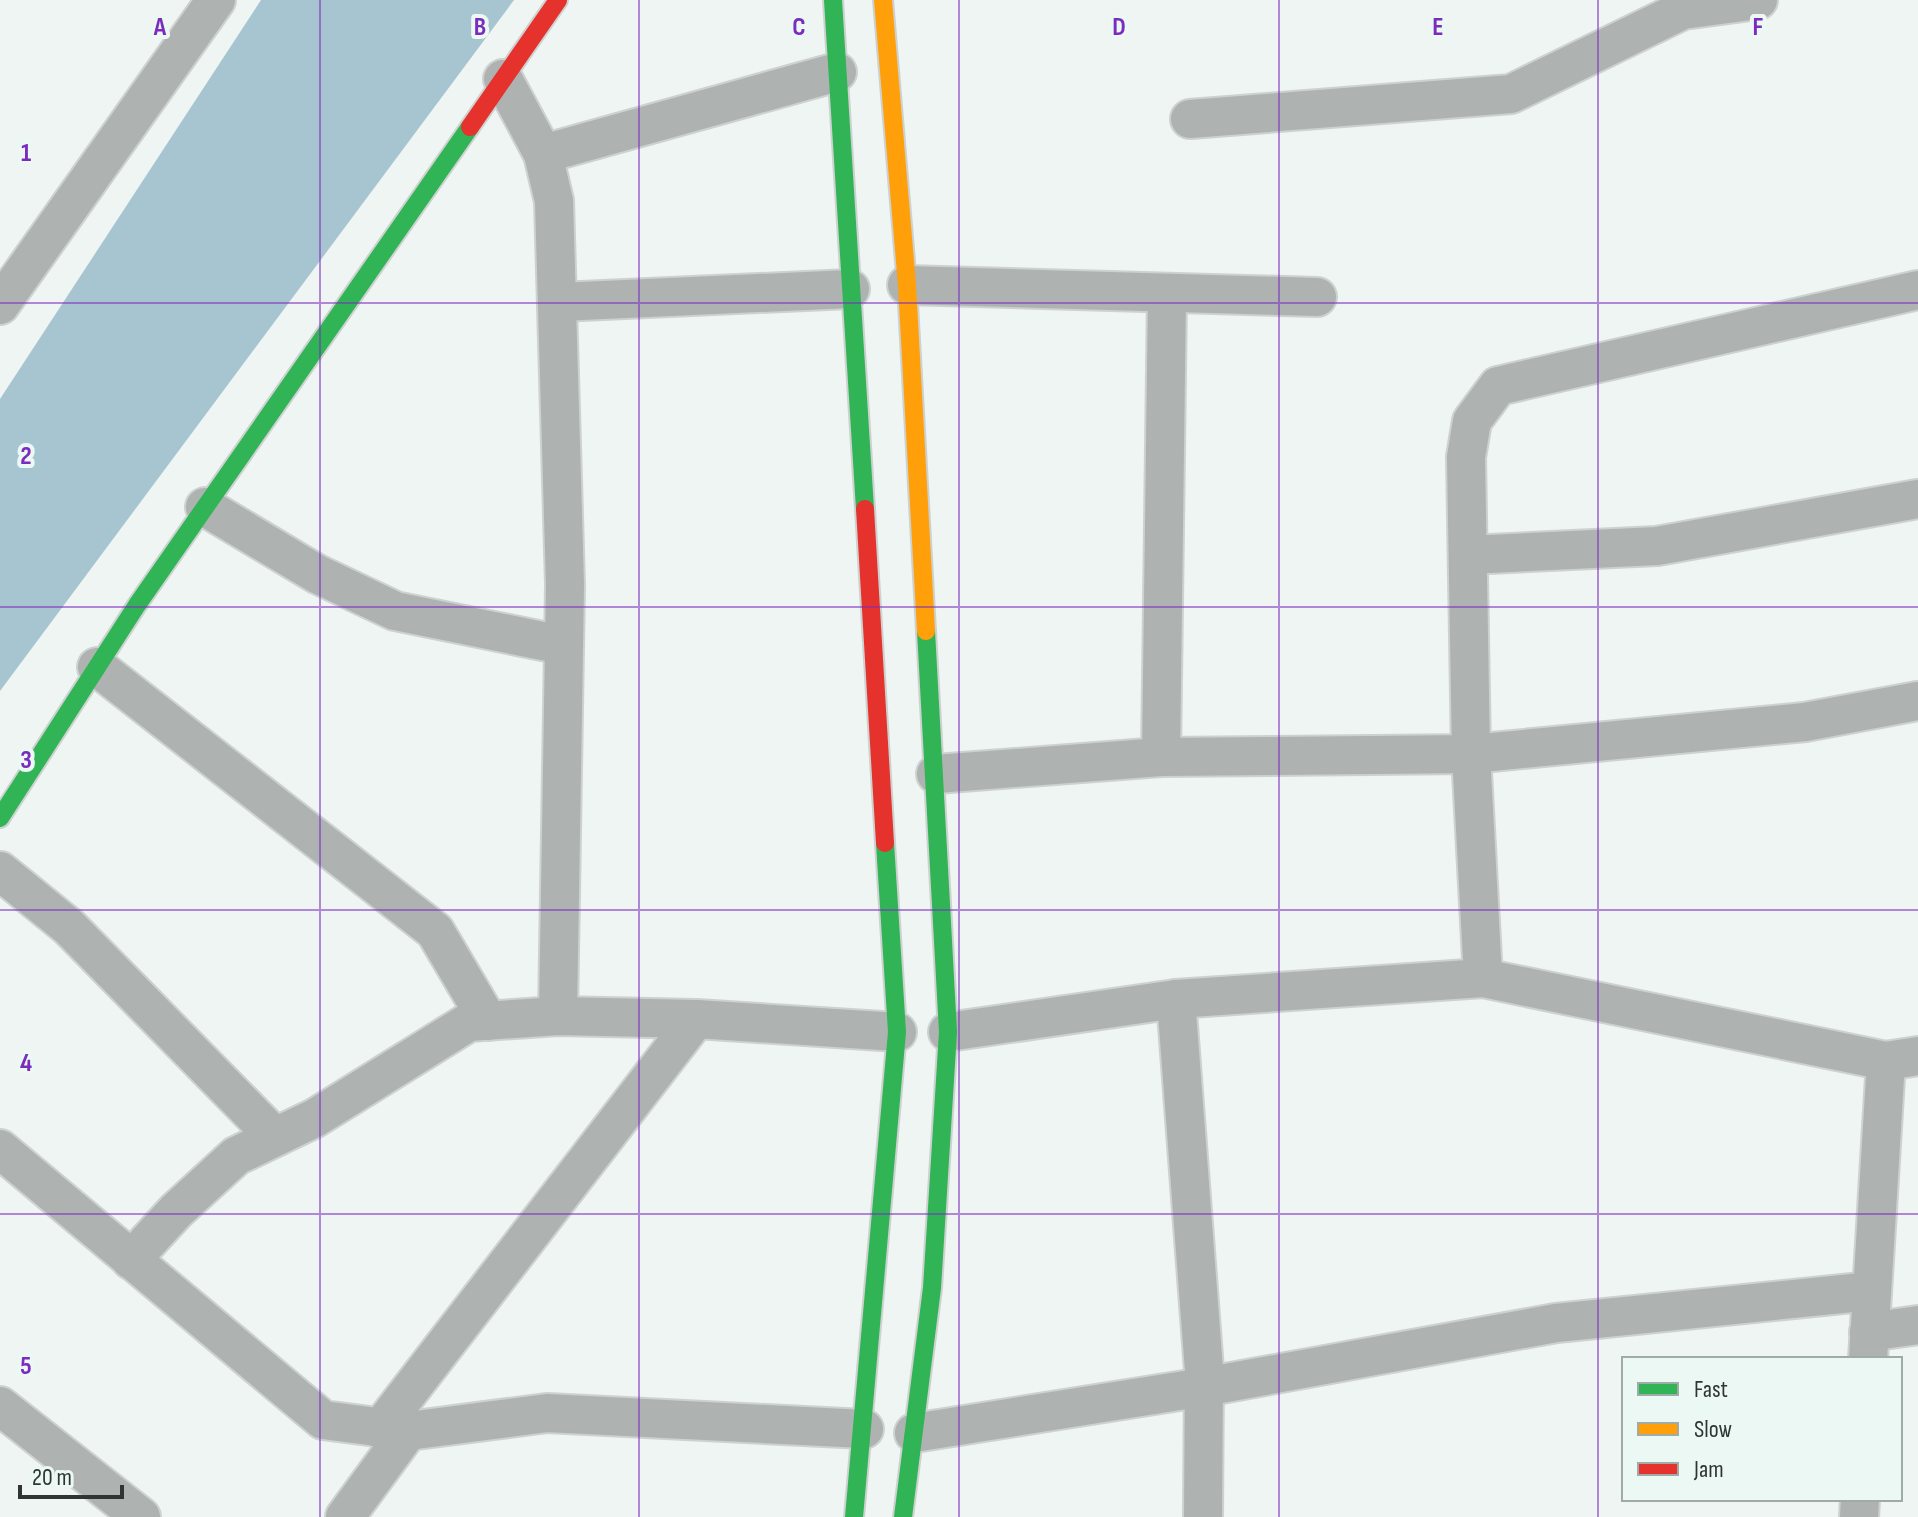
<svg xmlns="http://www.w3.org/2000/svg" width="1918" height="1517" viewBox="0 0 1918 1517" font-family="'Sofia Sans Condensed',sans-serif">
  <rect width="100%" height="100%" fill="#eef5f2"/>
  <polygon fill="#a7c5d1" points="261,0 514,0 0,691 0,399"/>
  <g fill="none" stroke-linecap="round" stroke-linejoin="round">
    <defs>
      <g id="street">
        <polyline points="503,79 543,154 554,201 565,585 558,1016"/>
        <polyline points="1190,119 1511,94 1683,10 1758,0"/>
        <polyline points="543,154 837,72"/>
        <polyline points="907,285 1317,297"/>
        <polyline points="559,302 850,289"/>
        <polyline points="0,305 216,0"/>
        <polyline points="205,507 317,574 395,611 562,645"/>
        <polyline points="1468,555 1657,546 1918,499"/>
        <polyline points="97,667 435,931 488,1021"/>
        <polyline points="1161,757 1167,294"/>
        <polyline points="936,774 1161,757 1471,754 1805,722 1918,701"/>
        <polyline points="0,871 69,927 275,1137"/>
        <polyline points="1483,978 1886,1061 1918,1056"/>
        <polyline points="1176,999 1204,1370 1203,1517"/>
        <polyline points="948,1032 1176,999 1483,978 1471,754 1466,457 1472,421 1498,386 1918,290"/>
        <polyline points="0,1149 323,1420 408,1431 547,1413 864,1429"/>
        <polyline points="131,1260 176,1211 236,1156 315,1118 469,1022 558,1016 696,1019 897,1032"/>
        <polyline points="1869,1332 1918,1325"/>
        <polyline points="1868,1359 1886,1061"/>
        <polyline points="0,1406 141,1517"/>
        <polyline points="380,1429 696,1019"/>
        <polyline points="914,1433 1204,1387 1556,1323 1872,1291"/>
        <polyline points="345,1517 408,1431"/>
        <polyline points="1859,1517 1860,1499"/>
      </g>
      <g id="fast">
        <polyline points="833,0 865,509"/>
        <polyline points="0,818 137,605 470,127"/>
        <polyline points="854,1517 897,1032 885,843"/>
        <polyline points="903,1517 932,1288 948,1032 926,631"/>
      </g>
      <polyline id="slow" points="883,0 907,285 926,631"/>
      <g id="jam">
        <polyline points="470,127 558,0"/>
        <polyline points="865,509 885,843"/>
      </g>
    </defs>
    <use href="#street" stroke="#cdd2d0" stroke-width="42"/>
    <use href="#fast" stroke="#cdd2d0" stroke-width="22"/>
    <use href="#slow" stroke="#cdd2d0" stroke-width="22"/>
    <use href="#jam" stroke="#cdd2d0" stroke-width="22"/>
    <use href="#street" stroke="#aeb2b0" stroke-width="38"/>
    <use href="#fast" stroke="#30b455" stroke-width="18"/>
    <use href="#slow" stroke="#ff9f0a" stroke-width="18"/>
    <use href="#jam" stroke="#e5322d" stroke-width="18"/>
  </g>
  <path fill="none" stroke="#7b2cbf" stroke-width="2" stroke-opacity="0.55" d="M320 0V1517M639 0V1517M959 0V1517M1279 0V1517M1598 0V1517M0 303H1918M0 607H1918M0 910H1918M0 1214H1918"/>
  <g font-size="26" text-anchor="middle" font-weight="bold" fill="#7b2cbf" stroke="#ebf8f3" stroke-width="8" stroke-linejoin="round" paint-order="stroke">
    <text x="160" y="35">A</text>
    <text x="480" y="35">B</text>
    <text x="799" y="35">C</text>
    <text x="1119" y="35">D</text>
    <text x="1438" y="35">E</text>
    <text x="1758" y="35">F</text>
    <text x="26" y="161">1</text>
    <text x="26" y="464">2</text>
    <text x="26" y="768">3</text>
    <text x="26" y="1071">4</text>
    <text x="26" y="1374">5</text>
  </g>
  <rect x="1622" y="1357" width="280" height="144" fill="#ebf8f3" stroke="#a0aaa6" stroke-width="2"/>
  <rect x="1638" y="1383" width="40" height="12" fill="#30b455" stroke="#a0aaa6" stroke-width="2"/>
  <text x="1694" y="1397" font-size="24" fill="#303533">Fast</text>
  <rect x="1638" y="1423" width="40" height="12" fill="#ff9f0a" stroke="#a0aaa6" stroke-width="2"/>
  <text x="1694" y="1437" font-size="24" fill="#303533">Slow</text>
  <rect x="1638" y="1463" width="40" height="12" fill="#e5322d" stroke="#a0aaa6" stroke-width="2"/>
  <text x="1694" y="1477" font-size="24" fill="#303533">Jam</text>
  <path d="M20 1485v12h102v-12" fill="none" stroke="#303533" stroke-width="4"/>
  <text x="32" y="1485" font-size="24" fill="#303533" stroke="#ebf8f3" stroke-width="6" paint-order="stroke">20 m</text>
</svg>
